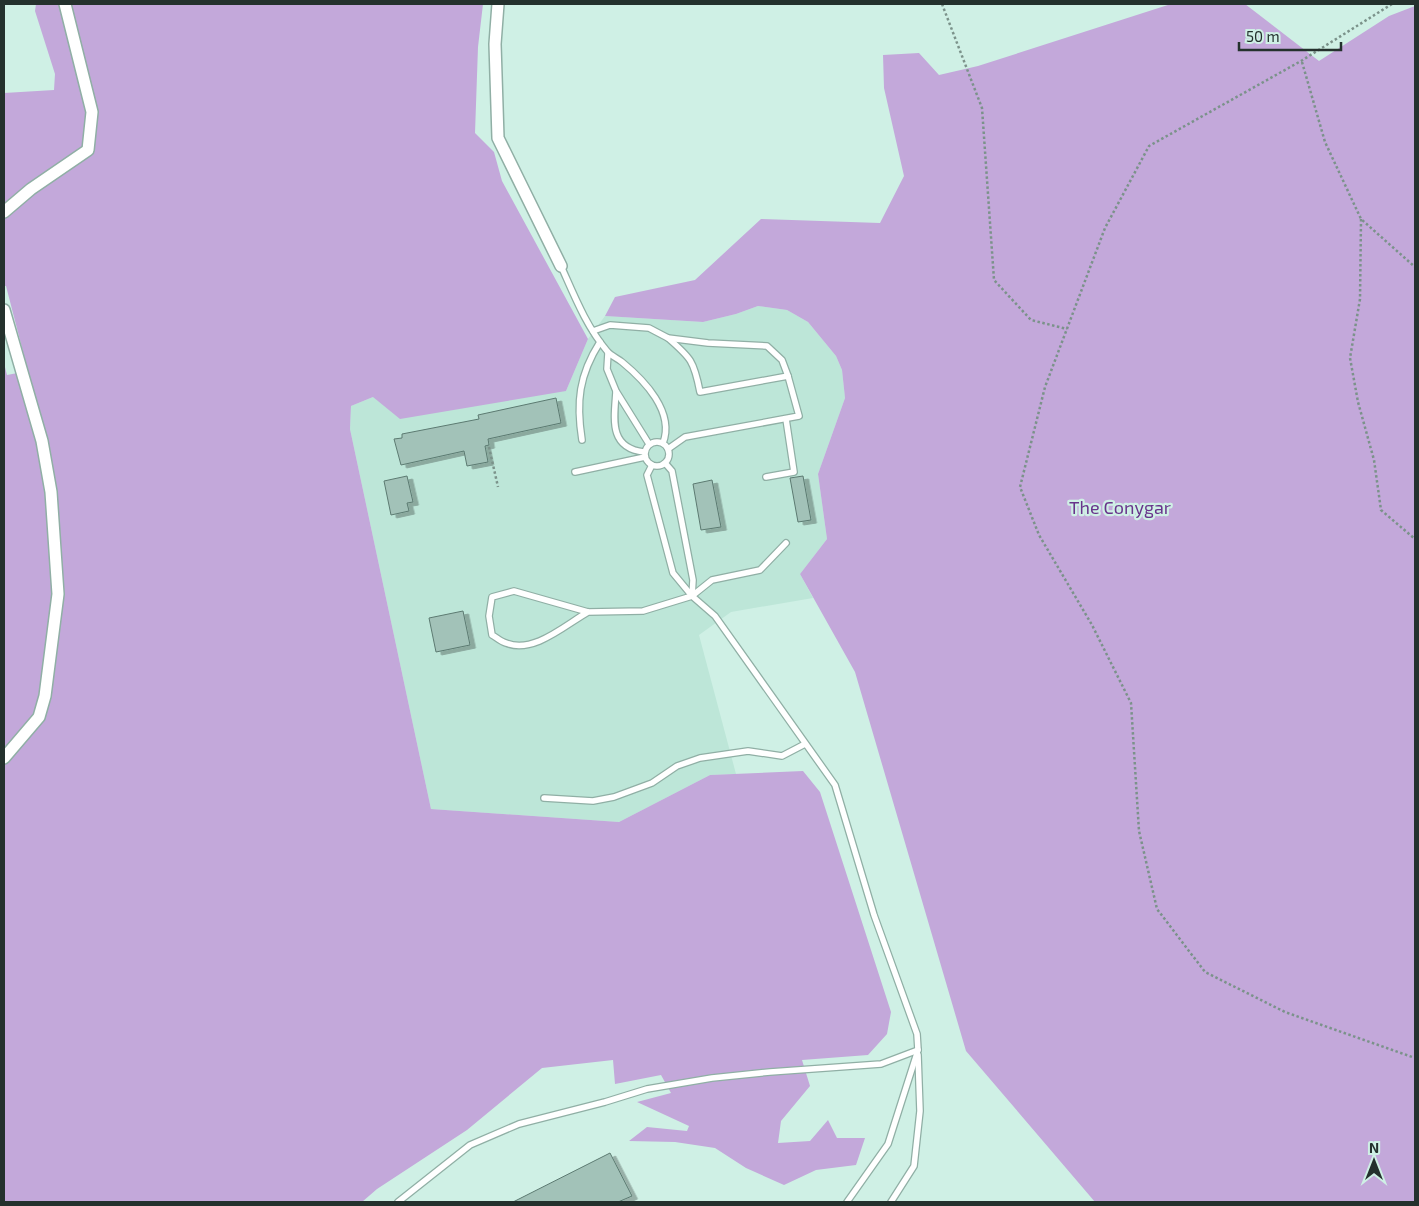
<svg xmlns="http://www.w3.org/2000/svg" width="1419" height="1206" viewBox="0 0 1419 1206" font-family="'Exo 2',sans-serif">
  <defs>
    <filter id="shadow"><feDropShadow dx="5.5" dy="3" stdDeviation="0" flood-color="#0004"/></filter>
  </defs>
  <rect width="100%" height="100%" fill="#cff0e5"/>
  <polygon fill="#bde6d8" points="758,306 787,310 808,322 836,356 842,370 845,398 818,474 827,539 800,574 813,598 731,612 699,635 736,774 710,775 619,822 431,809 350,429 351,406 373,397 566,391 588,339 605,316 703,322 736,314"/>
  <g fill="#c3a8da">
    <polygon points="36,4 483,4 478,47 475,133 494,152 502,181 588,339 566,391 400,419 373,397 351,406 350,429 431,809 619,822 710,775 803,771 820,792 891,1012 887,1034 868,1055 802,1060 810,1086 781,1121 778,1143 810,1141 828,1120 837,1138 865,1138 856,1165 816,1170 784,1185 746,1168 715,1148 675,1142 629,1141 647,1127 687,1131 689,1126 637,1102 671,1093 661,1075 615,1084 613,1060 542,1068 467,1130 377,1189 362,1202 4,1202 4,363 7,375 28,371 6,286 4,286 4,93 54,90 55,74 35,11"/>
    <polygon points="1171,4 1245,4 1319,61 1389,16 1415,6 1415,1202 1095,1202 966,1051 855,672 800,574 827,539 818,474 845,398 842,370 836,356 808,322 787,310 758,306 736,314 703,322 605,316 615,297 695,280 761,219 880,223 904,176 884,88 883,55 919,53 939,75 978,66"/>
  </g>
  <g fill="#a2c2b8" stroke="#5c7a71" filter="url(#shadow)">
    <polygon points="556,398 561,423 488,439 489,445 485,446 488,462 467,466 464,451 401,465 394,439 402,438 402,434 479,419 478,415"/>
    <polygon points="407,476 413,502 407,503 409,511 391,515 384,481"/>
    <polygon points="803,476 811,520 798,522 790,478"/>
    <polygon points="712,480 721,527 701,530 693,484"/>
    <polygon points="463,611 470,645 436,652 429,618"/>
    <polygon points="610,1153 632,1196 618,1202 513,1202"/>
  </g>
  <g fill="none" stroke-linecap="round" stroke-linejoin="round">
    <defs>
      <g id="service">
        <path d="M561 266C574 295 586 326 607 351 611 356 617 358 622 362 644 380 675 412 663 443"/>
        <polyline points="593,331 610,325 649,328 668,338 708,343 767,346 782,360 788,376"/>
        <path d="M668 338C691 358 694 361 700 392L788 376 799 416 685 437 668 449"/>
        <polyline points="608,353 607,369 616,391 649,444"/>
        <path d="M616 392C614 420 609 448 644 452"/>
        <path d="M582 440C576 402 579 375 600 342"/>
        <circle cx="657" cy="454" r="12"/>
        <polyline points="665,463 672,471 693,580 692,596"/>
        <polyline points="575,472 645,457"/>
        <polyline points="766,477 794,472 786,419"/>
        <path d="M588 612C565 625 534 654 506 643 501 642 496 637 492 635L489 616 492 597 514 591 588 612 643 611 692 596 712 580 760 570 786 543"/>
        <polyline points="544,798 593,801 614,797 652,783 677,766 700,758 748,751 782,756 805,744"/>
        <polyline points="398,1202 470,1145 519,1124 605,1102 647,1089 712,1078 770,1072 881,1064 918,1050 917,1034 874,915 835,785 715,616 692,596 673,573 647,475 652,465"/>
        <polyline points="847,1202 888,1144 918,1050"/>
        <polyline points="891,1202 914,1166 920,1111 918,1055"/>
      </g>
      <g id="minor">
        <polyline points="498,4 495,44 498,138 561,266"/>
        <polyline points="4,212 31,189 88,150 92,112 65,4"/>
        <polyline points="4,310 42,441 51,492 58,594 45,696 39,717 4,758"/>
      </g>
    </defs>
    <use href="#service" stroke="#90afa5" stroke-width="8"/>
    <use href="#minor" stroke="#90afa5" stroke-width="14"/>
    <g stroke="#7b928a" stroke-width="2.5" stroke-dasharray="2.5 2.5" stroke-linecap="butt">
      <polyline points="942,4 982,108 994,280 1031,320 1067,329"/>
      <polyline points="1392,4 1301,61 1149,146 1105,228 1045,387 1020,487 1039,535 1092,625 1131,703 1139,831 1157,909 1205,972 1285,1012 1415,1058"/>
      <polyline points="1302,62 1325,142 1361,219 1415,267"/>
      <polyline points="1361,219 1360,299 1350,358 1358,402 1374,460 1381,510 1415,539"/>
      <polyline points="489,447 498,487"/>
    </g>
    <use href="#service" stroke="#fff" stroke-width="5.5"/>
    <use href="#minor" stroke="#fff" stroke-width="11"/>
  </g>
  <g text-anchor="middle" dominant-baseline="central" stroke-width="4.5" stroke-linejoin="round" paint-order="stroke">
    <g font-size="18" fill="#68348b" stroke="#cff0e5">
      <text x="1120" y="507">The Conygar</text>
    </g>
  </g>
  <rect width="1419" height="1206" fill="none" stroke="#24312d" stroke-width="10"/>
  <g transform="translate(1374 1161)" stroke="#cff0e5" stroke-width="4" paint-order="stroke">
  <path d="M0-4L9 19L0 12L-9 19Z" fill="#24312d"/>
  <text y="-8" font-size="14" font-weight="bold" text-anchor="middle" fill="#24312d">N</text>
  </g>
  <path d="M1239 42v8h102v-8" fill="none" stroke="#24312d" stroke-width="2.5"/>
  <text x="1246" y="42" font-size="15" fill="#24312d" stroke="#cff0e5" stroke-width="4" paint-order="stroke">50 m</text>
</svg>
